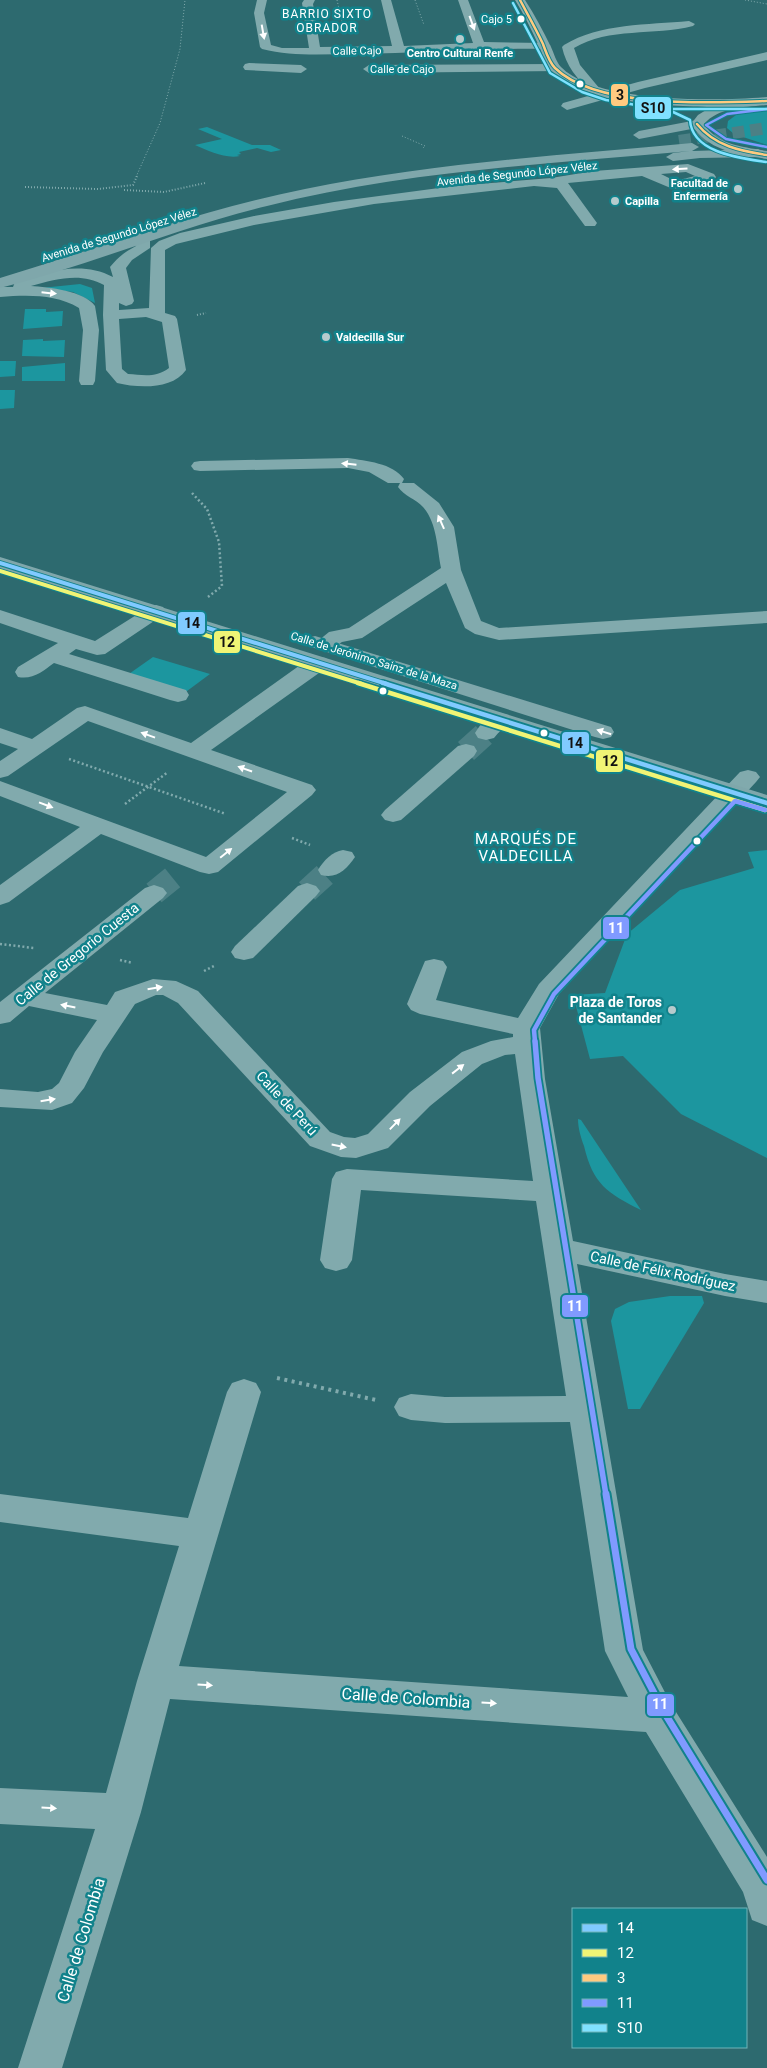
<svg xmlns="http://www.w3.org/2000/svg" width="767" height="2068" viewBox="0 0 767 2068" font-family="Roboto,sans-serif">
  <rect width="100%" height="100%" fill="#2d6a6f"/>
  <g fill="#1c969f">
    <polygon points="767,109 767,145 734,134 727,128 728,121 736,115"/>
    <path d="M207 127 252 145H270L281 150 271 152 257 148 239 152 241 154 237 155 240 156C225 159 209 151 195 145L222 139 198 129Z"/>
    <polygon points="80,284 92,288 95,303 73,292 41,288"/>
    <polygon points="25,309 46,309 46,312 63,311 62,326 23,329"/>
    <polygon points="43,339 43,341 65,340 64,357 22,356 23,340"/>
    <polygon points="0,361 16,361 15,376 0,377"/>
    <polygon points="65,363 65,381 22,381 22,367"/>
    <polygon points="0,390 15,390 14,408 0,409"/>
    <polygon points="153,657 210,674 183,694 126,676"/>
    <polygon points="767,850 767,1158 681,1114 623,1056 590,1059 573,995 605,993 627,934 680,890 754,868 748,852"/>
    <path d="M578 1119 581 1120 641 1210C607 1193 593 1184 584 1146 581 1138 578 1128 578 1119Z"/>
    <polygon points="670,1296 702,1296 704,1303 640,1409 628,1409 611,1321 615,1309 629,1302"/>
  </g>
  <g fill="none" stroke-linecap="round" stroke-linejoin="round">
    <g stroke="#4c8085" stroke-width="24" stroke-dasharray="24 12" stroke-linecap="butt">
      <polyline points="466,751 486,733"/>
      <polyline points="307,891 330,870"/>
      <polyline points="154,893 181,871"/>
    </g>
    <polyline stroke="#4c8085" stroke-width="12" stroke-dasharray="12 6" stroke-linecap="butt" points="679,141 767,128"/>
    <g stroke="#81aaad" stroke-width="1" stroke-dasharray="1 2" stroke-linecap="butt">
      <polyline points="337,0 343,26"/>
      <polyline points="415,0 424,25"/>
      <polyline points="745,0 767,4"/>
      <polyline points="402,136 425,146 423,148"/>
      <polyline points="136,177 160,123 180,49 185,0"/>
    </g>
    <g stroke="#81aaad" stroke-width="2" stroke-dasharray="1 2" stroke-linecap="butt">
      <polyline points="25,187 98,189 133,185 137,176"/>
      <polyline points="124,190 164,192 205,183"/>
      <polyline points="197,315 206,313"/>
    </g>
    <g stroke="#81aaad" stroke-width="2.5" stroke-dasharray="2 2.5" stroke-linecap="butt">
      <polyline points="192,493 207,509 219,542 222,586 208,597"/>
      <polyline points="69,759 226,814"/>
      <polyline points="125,804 168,772"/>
      <polyline points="292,838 310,845"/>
      <polyline points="0,944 34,948"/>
      <polyline points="120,960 133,963"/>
      <polyline points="204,971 216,965"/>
    </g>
    <polyline stroke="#81aaad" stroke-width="4" stroke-dasharray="3 4.5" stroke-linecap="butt" points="277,1378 376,1400"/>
    <g fill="#81aaad" fill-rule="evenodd">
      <path d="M257 0H267L264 13 271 45 282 48H309L302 3 304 0H315L313 4 320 47 392 46 381 0H391L404 46 473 43 458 0H468L484 42 545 43 551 46 545 49C482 48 420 53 357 54 325 54 293 57 262 49L260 47 254 13Z"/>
      <path d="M689 21 695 24 693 26C654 36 609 27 574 48L580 65 600 89 598 92H590C577 78 566 66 562 47L564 45C600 23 648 25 689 21Z"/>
      <polygon points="767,52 767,60 645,88 567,110 561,106 563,103 638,82"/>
      <polygon points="249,63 301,65 307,69 301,73 245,70 243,67 245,64"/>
      <polygon points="555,64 561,68 559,71 369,73 363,69 369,65"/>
      <path d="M688 164 714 174 716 177 714 180 673 189 642 176 568 183 597 223 595 226H585L557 188 534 186 374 204 254 225 176 244 165 250V313L175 316 177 319 186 370C172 390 138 388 117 383L106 370 103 315 104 285C81 272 56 279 31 286 48 287 85 291 95 306L99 330 95 381 93 385H81L79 381 83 330 79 308C55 294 28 295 0 297V287H13L15 282C46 272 81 260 113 277L110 267C118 257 125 252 136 246L138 235H148L150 238V248L132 260 126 268 134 301 132 304 126 306 119 303V310L149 308 151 248 159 241 180 233 254 216 334 202 454 186 551 178 594 171ZM686 172 695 176 675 181 661 174ZM146 317 162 322 169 368C156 378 143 375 128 374L122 369 119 319Z"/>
      <path d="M348 458C366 461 393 463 404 479L402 483H414L439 503 454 527 461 570 481 621 499 628 767 611V623L499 640 475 634 465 628 446 583 362 638 342 642 331 649 324 651 317 649 313 645 329 632 349 628 441 568C437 547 437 523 423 507 416 499 404 496 398 487L400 483H388L369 472 348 468 200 471 194 470 191 466 194 462 200 461Z"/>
      <path d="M156 605 163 607 166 611 163 615 105 654 97 655 76 649 69 654 186 690 189 695 186 700 178 702 170 700 54 663C43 671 33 680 18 677L15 672 18 667 58 643 0 623V610L95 641 149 607Z"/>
      <polygon points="318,657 326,658 329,663 326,668 211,750 312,785 316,790 312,795 218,872 209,874 200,872 101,834 9,902 0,905 0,885 80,827 0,796 0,781 206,857 287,792 88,721 8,776 0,778 0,761 18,749 0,743 0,728 32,739 77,708 85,706 191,743 310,658"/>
      <path d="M500 713 508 715 511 720C506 727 499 731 494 738L486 740 478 738 475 733C481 723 488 716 500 713Z"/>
      <polygon points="466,744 474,746 477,751 474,756 401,820 393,822 385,820 381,815 385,810 458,746"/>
      <polygon points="748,770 756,772 760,777 756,782 559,994 540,1028 545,1079 573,1241 725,1274 767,1281 767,1303 725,1296 577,1264 643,1650 671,1704 767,1857 767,1926 752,1920 743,1892 646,1732 170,1699 141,1812 62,2068 18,2068 95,1829 0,1824 0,1788 106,1793 137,1681 179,1546 0,1522 0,1494 188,1518 227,1392 232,1383 244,1379 256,1383 261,1392 179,1666 628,1697 605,1651 570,1422 445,1423 411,1420 399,1416 394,1407 399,1398 411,1394 445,1397 566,1396 536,1201 361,1190 352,1260 347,1268 336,1271 325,1268 320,1260 332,1179 336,1172 347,1169 533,1181 515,1054 505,1055 482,1064 430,1106 388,1148 356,1158 341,1157 310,1146 178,1003 163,995 156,995 135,1004 103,1052 84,1088 72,1103 52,1110 0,1107 0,1089 38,1092 52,1089 59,1083 75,1052 97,1020 29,1006 10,1022 0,1024 0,1002 145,888 154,885 163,888 167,893 163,898 45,993 107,1005 115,992 153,979 176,981 198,991 330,1132 344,1137 355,1138 368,1134 410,1092 462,1052 491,1041 513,1037 513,1034 420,1014 411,1010 407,1004 425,961 434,959 443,961 447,967 436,1000 518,1018 539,984 740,772"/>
      <path d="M343 850 352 852 355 857C346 870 337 879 321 875L318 870C324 860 332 852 343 850Z"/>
      <polygon points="307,883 316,886 320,891 316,896 253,958 244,960 235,958 231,952 235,946 298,886"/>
    </g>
    <g fill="#7fa7ab" fill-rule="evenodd">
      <polygon points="697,120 702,121 703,124 702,127 639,139 633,135 639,131"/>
      <path d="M692 143 699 147 692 151 758 149 765 153 758 157 700 158 673 161 666 157 673 153 690 151C549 164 405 171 267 206 177 228 90 265 0 288V278C101 247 201 210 305 189 432 163 563 155 692 143Z"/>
      <polygon points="0,557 767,795 767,810 0,569"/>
      <polygon points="315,636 611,727 614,732 611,737 603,739 595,737 308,646 304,642 308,638"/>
    </g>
    <path fill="#84aaac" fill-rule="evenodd" d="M515 0H525C535 15 543 31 551 47 554 53 556 62 561 67 597 104 718 101 767 97V105C745 107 719 107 704 124 717 145 744 147 767 151V159C737 154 708 151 691 124L698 115 711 107C671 106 575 103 550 69 544 62 542 52 538 44 531 29 524 14 515 0Z"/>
    <defs>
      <polyline id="bus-1-far1" points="0,563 387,684"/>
      <polyline id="bus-1" points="383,683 767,803"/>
      <polyline id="bus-2-far1" points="0,571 362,684"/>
      <polyline id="bus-2" points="358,683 765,810"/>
      <g id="bus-3">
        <path d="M520 0C528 15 536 29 543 44 546 52 549 62 555 68 597 109 712 103 767 101"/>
        <path d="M697 124C715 146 740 151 767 155"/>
      </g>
      <polyline id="bus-4-far3" points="767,109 727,114 706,125 726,139 767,147"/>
      <polyline id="bus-4-far2" points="535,1042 534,1030 554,994 735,801 765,810"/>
      <polyline id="bus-4-far1" points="535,1041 538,1078 606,1495"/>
      <polyline id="bus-4" points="606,1494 631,1649 664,1712 767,1880"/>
      <g id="bus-5">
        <polyline points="513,3 550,73 582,92 606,100 660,109 767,109"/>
        <path d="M671 111 690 120C692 153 740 158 766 162"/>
      </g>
    </defs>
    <use href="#bus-1-far1" stroke="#11828b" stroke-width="6"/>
    <use href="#bus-1" stroke="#11828b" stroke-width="8"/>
    <use href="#bus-2-far1" stroke="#11828b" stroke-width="6"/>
    <use href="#bus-2" stroke="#11828b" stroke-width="8"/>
    <use href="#bus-3" stroke="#11828b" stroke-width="4.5"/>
    <use href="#bus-4-far3" stroke="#11828b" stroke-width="4.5"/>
    <use href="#bus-4-far2" stroke="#11828b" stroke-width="8"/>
    <use href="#bus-4-far1" stroke="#11828b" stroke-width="9"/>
    <use href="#bus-4" stroke="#11828b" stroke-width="11"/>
    <use href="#bus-5" stroke="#11828b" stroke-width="4.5"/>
    <use href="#bus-1-far1" stroke="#80caff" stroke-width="4"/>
    <use href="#bus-1" stroke="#80caff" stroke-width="4.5"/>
    <use href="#bus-2-far1" stroke="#f0f475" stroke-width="4"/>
    <use href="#bus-2" stroke="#f0f475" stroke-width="4.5"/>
    <use href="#bus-3" stroke="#ffca80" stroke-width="2.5"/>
    <use href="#bus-4-far3" stroke="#809aff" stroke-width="2.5"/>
    <use href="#bus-4-far2" stroke="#809aff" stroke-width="4.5"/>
    <use href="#bus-4-far1" stroke="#809aff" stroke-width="5.5"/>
    <use href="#bus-4" stroke="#809aff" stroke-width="7"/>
    <use href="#bus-5" stroke="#80e1ff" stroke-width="2.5"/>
  </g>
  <defs><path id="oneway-solid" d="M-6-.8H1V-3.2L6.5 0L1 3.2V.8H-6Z" transform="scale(1.25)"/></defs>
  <g fill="#fff">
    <use href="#oneway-solid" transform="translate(472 23) rotate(70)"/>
    <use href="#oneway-solid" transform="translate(263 32) rotate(80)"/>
    <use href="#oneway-solid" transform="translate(680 169) rotate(177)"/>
    <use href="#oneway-solid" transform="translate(49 293) rotate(6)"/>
    <use href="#oneway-solid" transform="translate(349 464) rotate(-174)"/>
    <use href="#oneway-solid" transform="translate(441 522) rotate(-114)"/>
    <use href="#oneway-solid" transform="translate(604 732) rotate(-163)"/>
    <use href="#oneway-solid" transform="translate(148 735) rotate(-160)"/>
    <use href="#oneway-solid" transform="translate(245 769) rotate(-161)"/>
    <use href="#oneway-solid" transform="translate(46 805) rotate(21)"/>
    <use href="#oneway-solid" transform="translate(226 853) rotate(-39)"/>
    <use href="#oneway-solid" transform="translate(155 988) rotate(-9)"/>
    <use href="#oneway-solid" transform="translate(68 1006) rotate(-169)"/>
    <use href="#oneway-solid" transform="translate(458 1069) rotate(-38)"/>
    <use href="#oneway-solid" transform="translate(48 1100) rotate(-9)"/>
    <use href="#oneway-solid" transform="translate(395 1124) rotate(-46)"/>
    <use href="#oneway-solid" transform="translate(339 1146) rotate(11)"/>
    <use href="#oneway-solid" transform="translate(205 1685) rotate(4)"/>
    <use href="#oneway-solid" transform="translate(489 1703) rotate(4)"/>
    <use href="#oneway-solid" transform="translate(49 1808) rotate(3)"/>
  </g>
  <g fill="#fff" stroke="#11828b" stroke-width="2">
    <circle cx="521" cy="19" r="4.5"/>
    <circle cx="580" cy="84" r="4.5"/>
    <circle cx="383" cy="691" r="4.5"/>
    <circle cx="544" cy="733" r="4.5"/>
    <circle cx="697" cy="841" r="4.5"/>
  </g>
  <g fill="#b6cbcd" stroke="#11828b" stroke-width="2">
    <circle cx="460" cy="39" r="5"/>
    <circle cx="738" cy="189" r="5"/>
    <circle cx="615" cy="201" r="5"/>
    <circle cx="326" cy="337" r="5"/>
    <circle cx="672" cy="1010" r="5"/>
  </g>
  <g text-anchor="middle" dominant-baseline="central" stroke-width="5" stroke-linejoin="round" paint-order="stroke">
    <g font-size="11" fill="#fff" stroke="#11828b" text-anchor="end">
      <text x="512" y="19">Cajo 5</text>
    </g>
    <g font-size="11" fill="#fff" stroke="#11828b">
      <text transform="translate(357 51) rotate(-1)">Calle Cajo</text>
      <text x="402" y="69">Calle de Cajo</text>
      <text transform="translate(517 174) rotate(-6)">Avenida de Segundo López Vélez</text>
      <text transform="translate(119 235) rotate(-17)">Avenida de Segundo López Vélez</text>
      <text transform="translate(374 661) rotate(17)">Calle de Jerónimo Sainz de la Maza</text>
    </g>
    <g font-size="11" font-weight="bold" fill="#fff" stroke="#11828b" text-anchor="start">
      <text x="460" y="53" text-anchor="middle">Centro Cultural Renfe</text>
      <text x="728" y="183" text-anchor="end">Facultad de<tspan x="728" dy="13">Enfermería</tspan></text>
      <text x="625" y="201">Capilla</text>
      <text x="336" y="337">Valdecilla Sur</text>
    </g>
    <g font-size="12" letter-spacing="1" fill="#fff" stroke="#11828b">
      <text x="327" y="14">BARRIO SIXTO<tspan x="327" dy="14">OBRADOR</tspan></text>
    </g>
    <g font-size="14" fill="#fff" stroke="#11828b">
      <text transform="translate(77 954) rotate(-39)">Calle de Gregorio Cuesta</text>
      <text transform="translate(287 1103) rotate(47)">Calle de Perú</text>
      <text transform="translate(663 1271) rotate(12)">Calle de Félix Rodríguez</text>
    </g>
    <g font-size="14" font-weight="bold" fill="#fff" stroke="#11828b" text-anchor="end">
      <text x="662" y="1002">Plaza de Toros<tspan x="662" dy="16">de Santander</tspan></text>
    </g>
    <g font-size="15" letter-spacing="1" fill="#fff" stroke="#11828b">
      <text x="526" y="839">MARQUÉS DE<tspan x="526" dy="17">VALDECILLA</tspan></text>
    </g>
    <g font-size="16" fill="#fff" stroke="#11828b">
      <text transform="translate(406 1698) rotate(4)">Calle de Colombia</text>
      <text transform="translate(81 1940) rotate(-73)">Calle de Colombia</text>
    </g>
  </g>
  <g stroke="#11828b" stroke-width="2">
    <rect x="610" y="83" width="19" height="24" rx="5" fill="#ffca80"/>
    <rect x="634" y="96" width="38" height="24" rx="5" fill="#80e1ff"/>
    <rect x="177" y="611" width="29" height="24" rx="5" fill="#80caff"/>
    <rect x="213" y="630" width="28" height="24" rx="5" fill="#f0f475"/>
    <rect x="561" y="731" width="29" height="24" rx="5" fill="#80caff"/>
    <rect x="595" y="749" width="29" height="24" rx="5" fill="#f0f475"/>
    <rect x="602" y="916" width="28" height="24" rx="5" fill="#809aff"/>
    <rect x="561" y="1294" width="28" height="24" rx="5" fill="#809aff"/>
    <rect x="646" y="1693" width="29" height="24" rx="5" fill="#809aff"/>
  </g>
  <g font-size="14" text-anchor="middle" font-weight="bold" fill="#fff">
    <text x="616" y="933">11</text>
    <text x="575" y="1311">11</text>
    <text x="660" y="1709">11</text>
  </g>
  <g font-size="14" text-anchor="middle" font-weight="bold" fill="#111">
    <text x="620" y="100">3</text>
    <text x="653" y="113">S10</text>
    <text x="192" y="628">14</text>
    <text x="227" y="647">12</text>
    <text x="575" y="748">14</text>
    <text x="610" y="766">12</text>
  </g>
  <rect x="572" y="1908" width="175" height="140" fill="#11828b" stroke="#70b4b9"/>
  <rect x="582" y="1924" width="25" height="8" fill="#80caff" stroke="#70b4b9"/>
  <text x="617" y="1933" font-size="15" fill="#ffffff">14</text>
  <rect x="582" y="1949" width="25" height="8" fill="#f0f475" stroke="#70b4b9"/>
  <text x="617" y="1958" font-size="15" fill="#ffffff">12</text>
  <rect x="582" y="1974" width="25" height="8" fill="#ffca80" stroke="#70b4b9"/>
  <text x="617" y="1983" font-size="15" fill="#ffffff">3</text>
  <rect x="582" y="1999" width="25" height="8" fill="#809aff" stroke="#70b4b9"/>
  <text x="617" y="2008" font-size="15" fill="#ffffff">11</text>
  <rect x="582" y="2024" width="25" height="8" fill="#80e1ff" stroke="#70b4b9"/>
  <text x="617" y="2033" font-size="15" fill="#ffffff">S10</text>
</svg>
